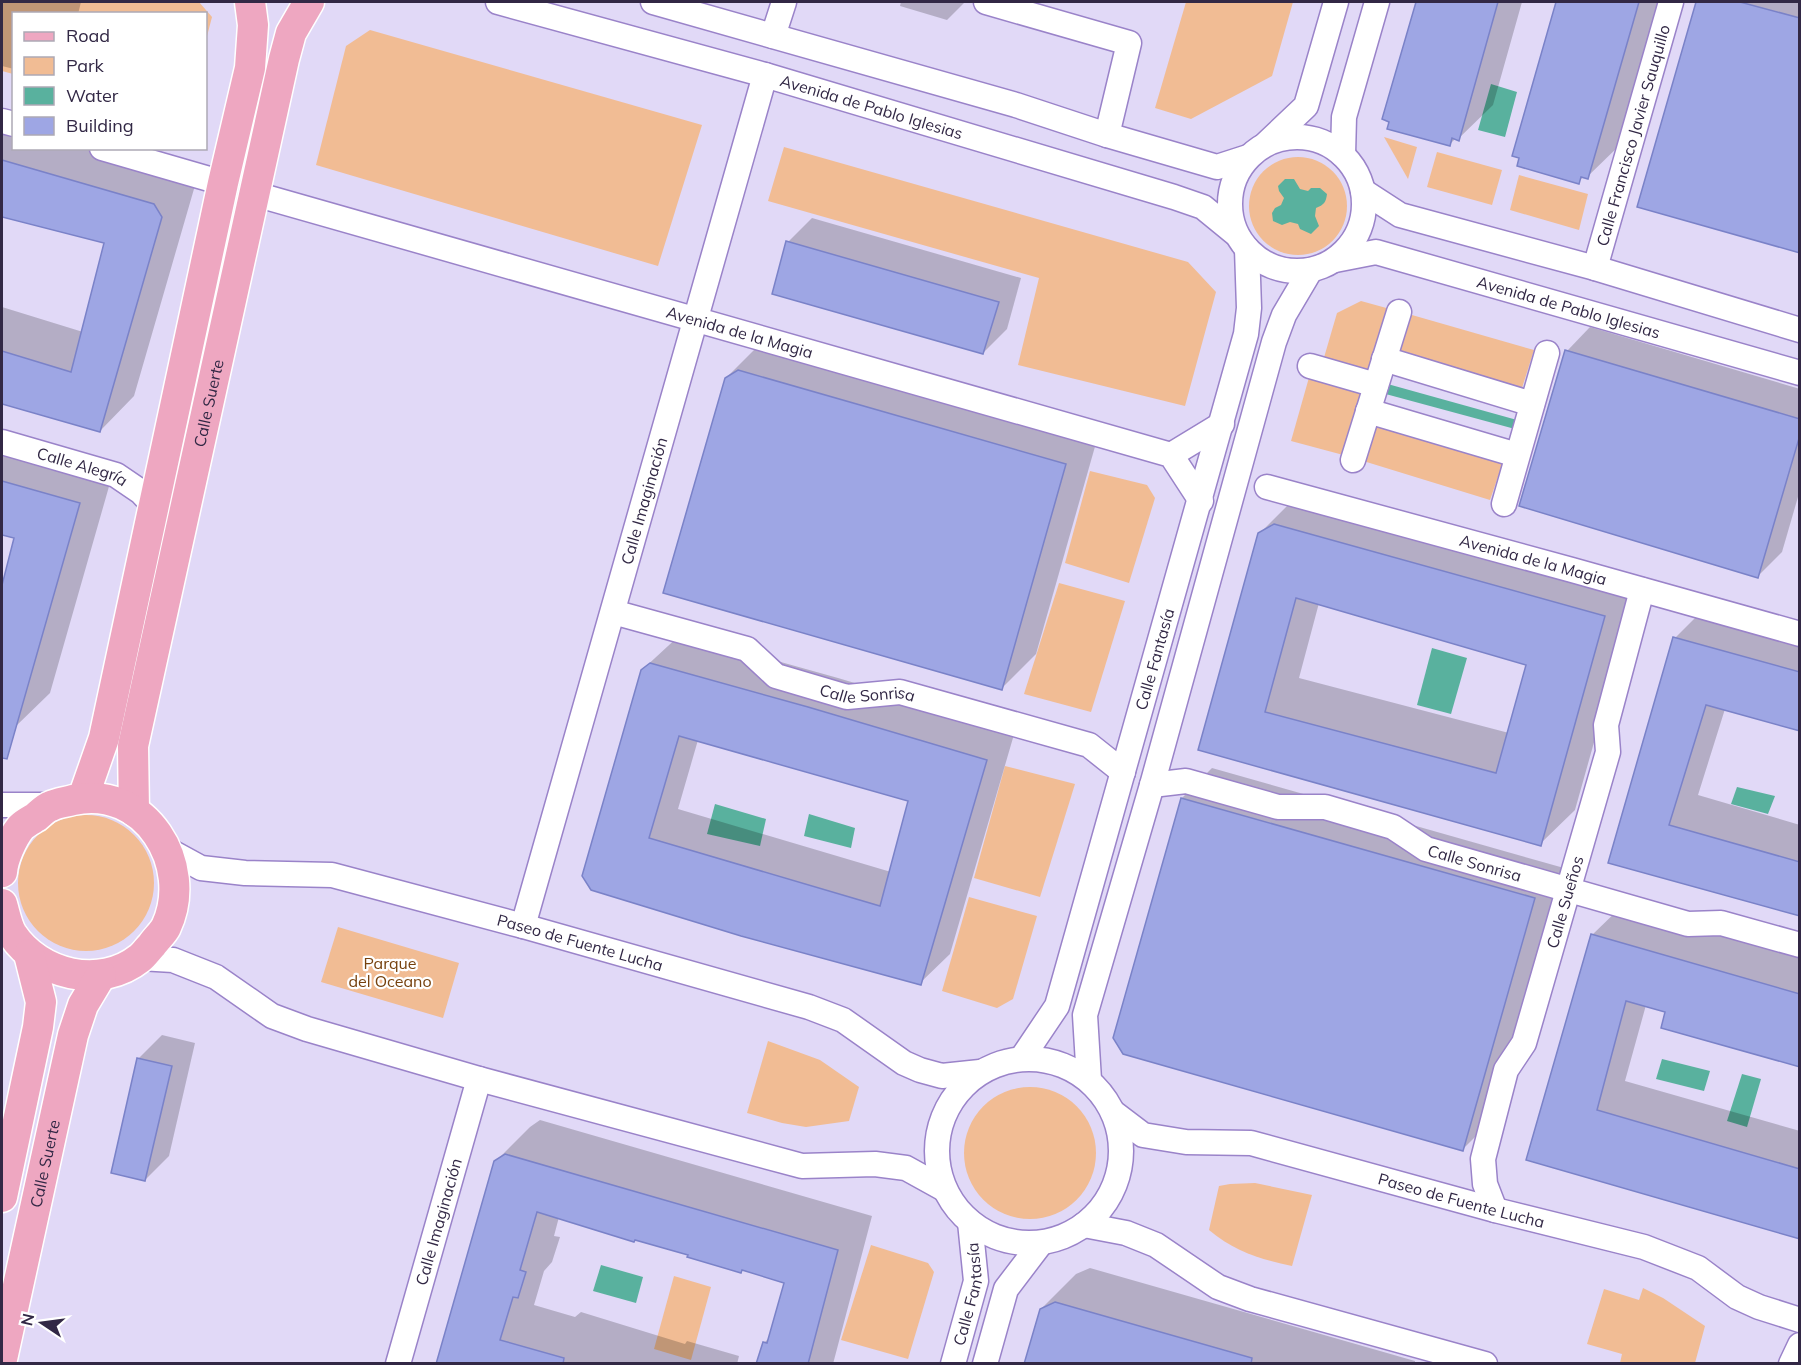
<svg xmlns="http://www.w3.org/2000/svg" width="1801" height="1365" viewBox="0 0 1801 1365" font-family="Mulish,sans-serif">
  <rect width="100%" height="100%" fill="#e1d9f7"/>
  <g fill="#f1bc94">
    <polygon points="2,2 199,2 212,17 206,40 206,14 14,14 13,74 2,71"/>
    <polygon points="1186,2 1293,2 1272,76 1191,119 1155,108"/>
    <polygon points="370,30 702,125 658,266 316,165 346,46"/>
    <polygon points="1384,137 1417,147 1408,179"/>
    <polygon points="784,147 1188,262 1216,292 1185,406 1018,365 1039,278 768,201"/>
    <polygon points="1437,152 1502,170 1492,205 1427,187"/>
    <circle cx="1298" cy="206" r="49"/>
    <polygon points="1519,175 1588,194 1579,230 1510,210"/>
    <polygon points="1361,301 1390,309 1371,375 1323,361 1337,313"/>
    <polygon points="1405,313 1534,350 1522,388 1393,352"/>
    <polygon points="1310,374 1365,389 1347,456 1291,441"/>
    <polygon points="1373,424 1503,462 1490,500 1360,460"/>
    <polygon points="1090,471 1147,485 1155,498 1129,583 1065,563"/>
    <polygon points="1059,583 1125,601 1091,712 1024,694"/>
    <polygon points="1005,766 1075,784 1040,897 974,878"/>
    <circle cx="86" cy="883" r="68"/>
    <polygon points="969,897 1037,916 1013,999 997,1008 942,991"/>
    <polygon points="338,927 459,963 443,1018 321,982"/>
    <polygon points="768,1041 820,1060 859,1087 849,1121 806,1127 782,1123 747,1113"/>
    <circle cx="1030" cy="1153" r="66"/>
    <path d="M1255 1183 1312 1195 1292 1266C1260 1259 1235 1252 1209 1230L1219 1186 1230 1184Z"/>
    <polygon points="871,1245 928,1263 934,1272 908,1359 841,1340"/>
    <polygon points="674,1276 711,1287 691,1360 654,1349"/>
    <polygon points="1643,1288 1663,1298 1705,1326 1695,1363 1620,1363 1622,1354 1587,1344 1604,1289 1639,1300"/>
  </g>
  <g fill="#59b19e">
    <polygon points="1491,84 1517,92 1505,137 1478,130"/>
    <path d="M1285 179H1294L1300 189 1308 191 1311 188H1320L1327 194C1326 202 1324 205 1316 208L1315 216 1319 226 1311 234 1300 229 1298 224 1290 222 1282 225 1273 221 1272 213 1275 208 1281 205 1284 198 1279 191 1278 186Z"/>
    <polygon points="1384,383 1517,420 1515,429 1382,393"/>
    <polygon points="1432,648 1467,658 1451,714 1417,705"/>
    <polygon points="1737,787 1775,796 1768,814 1731,804"/>
    <polygon points="715,804 766,819 760,846 707,834"/>
    <polygon points="809,814 855,828 851,848 804,836"/>
    <polygon points="1662,1059 1710,1071 1704,1091 1656,1079"/>
    <polygon points="1742,1074 1761,1079 1747,1127 1727,1121"/>
    <polygon points="601,1265 643,1277 636,1303 593,1291"/>
  </g>
  <g fill="#0003" fill-rule="evenodd">
    <polygon points="2,2 81,2 78,14 14,14 14,69 2,66"/>
    <polygon points="901,2 965,2 947,20 900,6"/>
    <polygon points="1418,2 1522,2 1493,105 1458,139 1456,138 1449,145 1384,118"/>
    <polygon points="1558,2 1663,2 1622,143 1587,177 1584,176 1578,182 1514,155"/>
    <polygon points="1697,2 1800,2 1800,251 1639,206"/>
    <polygon points="2,116 14,119 14,148 115,148 196,182 134,396 100,431 2,403 2,307 83,332 106,242 2,215"/>
    <polygon points="812,218 1021,278 1007,329 983,353 788,242"/>
    <polygon points="1590,327 1800,389 1800,490 1782,552 1758,576 1567,351"/>
    <polygon points="761,343 1100,429 1036,654 1002,688 726,378"/>
    <polygon points="2,437 114,469 50,693 15,727 2,723 2,591 16,537 2,533"/>
    <path d="M1294 499 1639 582 1575 810 1540 844 1199 749 1259 534ZM1319 603 1528 664 1509 733 1299 678Z"/>
    <polygon points="1704,609 1800,635 1800,729 1725,709 1698,795 1800,825 1800,916 1609,862 1675,638"/>
    <path d="M681 634 838 678 1015 731 950 954 920 983 592 889 642 670ZM698 740 910 800 891 872 678 809Z"/>
    <polygon points="1212,768 1564,868 1493,1119 1463,1149 1182,798"/>
    <polygon points="1622,906 1800,956 1800,1065 1667,1011 1646,1005 1625,1081 1800,1131 1800,1237 1527,1159 1592,935"/>
    <polygon points="162,1035 195,1043 169,1156 145,1180 138,1059"/>
    <polygon points="540,1120 872,1216 833,1364 758,1364 764,1343 770,1337 786,1282 559,1217 554,1236 560,1237 552,1262 544,1271 534,1305 575,1317 581,1312 685,1344 687,1341 739,1356 737,1364 438,1364 495,1162 530,1127"/>
    <polygon points="1090,1268 1415,1361 1415,1364 1026,1364 1041,1309 1076,1274"/>
  </g>
  <g fill="#9ea6e4" stroke="#7a82c8" stroke-width="1.5" fill-rule="evenodd">
    <polygon points="1416,2 1498,2 1459,141 1452,138 1450,146 1387,129 1389,122 1382,119"/>
    <polygon points="1556,2 1639,2 1588,179 1581,177 1579,184 1517,166 1519,158 1512,156"/>
    <polygon points="1696,2 1740,2 1800,18 1800,253 1637,207"/>
    <polygon points="2,160 154,204 162,217 100,432 2,404 2,351 71,372 104,243 2,217"/>
    <polygon points="786,241 999,302 983,354 772,294"/>
    <polygon points="1565,350 1800,419 1800,435 1758,578 1519,506"/>
    <polygon points="738,370 1066,464 1002,690 663,593 725,378"/>
    <polygon points="2,481 80,503 7,759 2,758 2,585 14,538 2,535"/>
    <path d="M1274 524 1605 616 1541 846 1198 750 1258 533ZM1296 598 1526 665 1496 773 1265 712Z"/>
    <polygon points="1673,637 1800,672 1800,731 1706,705 1669,825 1800,862 1800,916 1608,863"/>
    <path d="M650 663 808 707 987 760 921 985 741 936 591 890 582 876 641 670ZM679 736 908 801 880 906 649 838Z"/>
    <polygon points="1181,798 1535,898 1463,1151 1123,1054 1113,1038"/>
    <polygon points="1591,934 1800,994 1800,1067 1661,1028 1665,1012 1626,1001 1597,1110 1800,1169 1800,1239 1526,1160"/>
    <polygon points="137,1058 172,1066 145,1181 111,1173"/>
    <polygon points="505,1154 838,1250 808,1364 756,1364 763,1342 767,1343 784,1283 742,1270 741,1273 687,1257 688,1255 635,1240 634,1242 537,1212 520,1270 526,1272 518,1298 513,1297 500,1340 564,1358 563,1364 436,1364 494,1161"/>
    <polygon points="1055,1302 1252,1358 1251,1364 1024,1364 1040,1309"/>
  </g>
  <g fill="none" stroke-linecap="round" stroke-linejoin="round">
    <defs>
      <g id="minor">
        <path id="s1" d="M498 2 765 75 1174 197 1203 207 1236 234"/>
        <polyline points="653,2 1016,105 1107,135 1217,167 1248,157"/>
        <polyline points="986,2 1129,43 1107,135"/>
        <polyline points="773,36 784,2"/>
        <polyline points="2,121 14,124"/>
        <circle cx="1297" cy="204" r="67"/>
        <polyline points="1267,143 1306,106 1336,2"/>
        <polyline points="102,148 223,183"/>
        <polyline points="1343,155 1344,117 1377,2"/>
        <polyline points="1363,191 1400,215 1595,268 1800,330"/>
        <path id="s2" d="M255 194 1171 455 1201 501"/>
        <path id="s3" d="M1335 260 1376 252 1800 373"/>
        <path id="s4" d="M1595 268 1671 2"/>
        <polyline points="1384,359 1532,404"/>
        <polyline points="1310,366 1376,385"/>
        <polyline points="1368,411 1517,455"/>
        <path id="s5" d="M2 442 116 475 141 492 153 505"/>
        <polyline points="1171,455 1222,424"/>
        <polyline points="1353,460 1399,312"/>
        <path id="s6" d="M1267 487 1572 570 1800 634"/>
        <polyline points="1504,504 1547,353"/>
        <path id="s7" d="M613 612 747 649 776 676 847 697 900 692 1089 745 1123 772"/>
        <path id="s8" d="M1152 785 1186 781 1278 807H1325L1393 827 1426 849 1688 924 1721 923 1800 945"/>
        <polyline points="2,805 51,805"/>
        <path id="s9" d="M168 850 201 868 245 873 332 875 523 926 809 1007 843 1020 904 1063 920 1070 942 1076 980 1072"/>
        <path id="s10" d="M523 926 765 75"/>
        <polyline points="140,958 173,960 216,977 272,1016 307,1029 479,1079 802,1166 875,1164 906,1168 944,1189"/>
        <path id="s11" d="M1022 1058 1057 1006 1246 334 1249 308 1247 249"/>
        <circle cx="1029" cy="1151" r="92"/>
        <polyline points="1089,1080 1085,1015 1152,785 1274,342 1284,315 1310,271"/>
        <path id="s12" d="M1114 1113 1143 1135 1186 1142 1251 1143 1495 1210 1644 1247 1698 1268 1737 1297 1759 1307 1800 1320"/>
        <path id="s13" d="M1495 1210 1485 1184 1483 1159 1506 1070 1524 1043 1608 752 1606 725 1642 590"/>
        <polyline points="1084,1225 1126,1233 1156,1245 1218,1287 1250,1299 1485,1364"/>
        <path id="s14" d="M398 1364 479 1079"/>
        <path id="s15" d="M953 1364 976 1281 970 1222"/>
        <polyline points="985,1364 1006,1289 1041,1243"/>
        <polyline points="1791,1364 1800,1345"/>
      </g>
      <g id="major">
        <polyline points="83,798 104,738 223,183 250,68 253,25 250,2"/>
        <path id="s16" d="M134 811 133 746 284 59 291 33 309 2"/>
        <path d="M2 872C3 859 12 838 21 827 25 823 31 820 36 817 41 813 45 808 51 806 57 803 66 802 73 800 145 784 195 865 166 927 163 933 156 939 152 945 148 949 144 955 140 958 100 990 39 975 12 934 7 926 5 914 2 904"/>
        <polyline points="2,1197 38,1027 41,1002 29,954"/>
        <path id="s17" d="M2 1359 73 1035 83 1005 101 975"/>
      </g>
    </defs>
    <use href="#minor" stroke="#9a83c9" stroke-width="27"/>
    <use href="#major" stroke="#fff" stroke-width="33"/>
    <use href="#minor" stroke="#fff" stroke-width="24"/>
    <use href="#major" stroke="#eea7c1" stroke-width="30"/>
  </g>
  <g text-anchor="middle" dominant-baseline="central" stroke-width="4.5" stroke-linejoin="round" paint-order="stroke">
    <g font-size="16" fill="#322845" stroke="#fff">
      <text stroke="none"><textPath href="#s1" startOffset="388">Avenida de Pablo Iglesias</textPath></text>
      <text stroke="none"><textPath href="#s4" startOffset="138">Calle Francisco Javier Sauquillo</textPath></text>
      <text stroke="none"><textPath href="#s3" startOffset="242">Avenida de Pablo Iglesias</textPath></text>
      <text stroke="none"><textPath href="#s2" startOffset="504">Avenida de la Magia</textPath></text>
      <text stroke="none"><textPath href="#s16" startOffset="416">Calle Suerte</textPath></text>
      <text stroke="none"><textPath href="#s5" startOffset="84">Calle Alegría</textPath></text>
      <text stroke="none"><textPath href="#s10" startOffset="442">Calle Imaginación</textPath></text>
      <text stroke="none"><textPath href="#s6" startOffset="276">Avenida de la Magia</textPath></text>
      <text stroke="none"><textPath href="#s11" startOffset="423">Calle Fantasía</textPath></text>
      <text stroke="none"><textPath href="#s7" startOffset="273">Calle Sonrisa</textPath></text>
      <text stroke="none"><textPath href="#s8" startOffset="338">Calle Sonrisa</textPath></text>
      <text stroke="none"><textPath href="#s13" startOffset="324">Calle Sueños</textPath></text>
      <text stroke="none"><textPath href="#s9" startOffset="426">Paseo de Fuente Lucha</textPath></text>
      <text stroke="none"><textPath href="#s17" startOffset="200">Calle Suerte</textPath></text>
      <text stroke="none"><textPath href="#s12" startOffset="363">Paseo de Fuente Lucha</textPath></text>
      <text stroke="none"><textPath href="#s14" startOffset="148">Calle Imaginación</textPath></text>
      <text stroke="none"><textPath href="#s15" startOffset="72">Calle Fantasía</textPath></text>
    </g>
    <g font-size="16" fill="#76410d" stroke="#fff">
      <text x="390" y="963">Parque<tspan x="390" dy="18">del Oceano</tspan></text>
    </g>
  </g>
  <rect width="1801" height="1365" fill="none" stroke="#322845" stroke-width="6"/>
  <rect x="12" y="12" width="195" height="138" fill="#ffffff" stroke="#ada9b5" stroke-width="1.5"/>
  <rect x="24" y="32" width="30" height="9" fill="#eea7c1" stroke="#ada9b5" stroke-width="1.5"/>
  <text x="66" y="42" font-size="18" fill="#322845">Road</text>
  <rect x="24" y="57" width="30" height="18" fill="#f1bc94" stroke="#ada9b5" stroke-width="1.5"/>
  <text x="66" y="72" font-size="18" fill="#322845">Park</text>
  <rect x="24" y="87" width="30" height="18" fill="#59b19e" stroke="#ada9b5" stroke-width="1.5"/>
  <text x="66" y="102" font-size="18" fill="#322845">Water</text>
  <rect x="24" y="117" width="30" height="18" fill="#9ea6e4" stroke="#ada9b5" stroke-width="1.5"/>
  <text x="66" y="132" font-size="18" fill="#322845">Building</text>
  <g transform="translate(42 1323) rotate(283)" stroke="#ffffff" stroke-width="4.5" paint-order="stroke">
  <path d="M0-4.5L10 22L0 15L-10 22Z" fill="#322845"/>
  <text y="-9" font-size="16" font-weight="bold" text-anchor="middle" fill="#322845">N</text>
  </g>
</svg>
